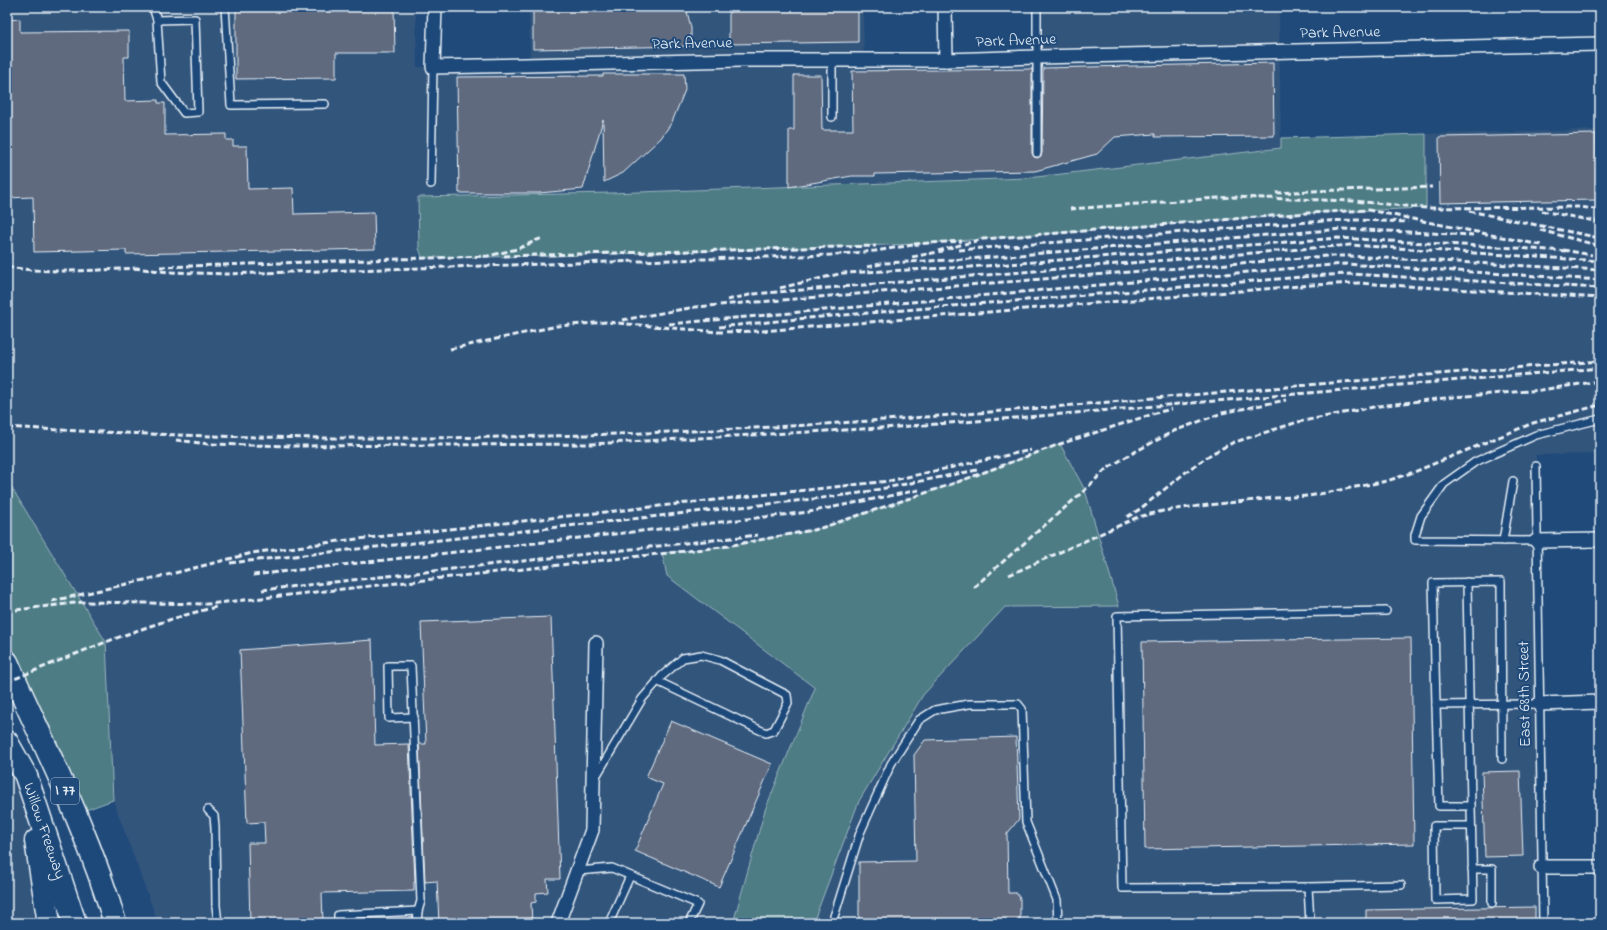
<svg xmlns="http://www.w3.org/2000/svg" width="1607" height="930" viewBox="0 0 1607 930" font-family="'Indie Flower',sans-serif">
  <rect width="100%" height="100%" fill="#1f4a7a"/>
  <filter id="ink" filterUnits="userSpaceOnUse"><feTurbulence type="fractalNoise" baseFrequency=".025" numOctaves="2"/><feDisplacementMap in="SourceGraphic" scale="8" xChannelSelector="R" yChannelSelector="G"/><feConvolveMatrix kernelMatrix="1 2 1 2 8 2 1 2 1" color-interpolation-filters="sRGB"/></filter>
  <g filter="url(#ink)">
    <g fill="#32547c">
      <polygon points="7,7 416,7 417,67 433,67 530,65 529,7 863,7 864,60 1037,57 1037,7 1279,7 1281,148 1028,178 611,193 418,197 419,259 555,256 1308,213 1426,208 1426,134 1600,130 1600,454 1536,455 1543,923 777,923 1005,465 818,529 722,547 663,553 667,576 815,688 765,810 733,923 158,923 113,800 106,642 7,480 7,275 14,261 7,258"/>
      <polygon points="7,742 26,776 49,923 7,923"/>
    </g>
    <g fill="#4e7c85" stroke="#9bb6be">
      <polygon points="1426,134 1426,208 1308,213 919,244 554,256 422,258 419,248 418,197 611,193 1028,178 1281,148 1281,138"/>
      <polygon points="1060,444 1085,490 1119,606 1005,607 923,695 859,801 813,923 733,923 765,810 815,688 667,576 662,553 722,547 818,529 955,483"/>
      <polygon points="7,480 106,642 113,800 75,814 7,662"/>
    </g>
    <g fill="#5f6b7f" stroke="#e8f1f8">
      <polygon points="236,7 394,7 395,53 336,53 336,78 236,79"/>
      <polygon points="533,7 686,7 691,28 691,46 533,49"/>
      <polygon points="729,7 858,7 858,42 729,44"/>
      <polygon points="20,19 20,32 129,31 129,57 124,57 125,101 158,100 158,103 165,103 165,135 226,134 226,140 233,140 233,146 247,146 248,189 293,188 294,214 374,212 375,249 126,254 126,250 34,252 33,197 7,198 7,20"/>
      <polygon points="1273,63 1274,136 1155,137 1155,134 1115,137 1097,154 1035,171 875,174 875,176 852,176 789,187 789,130 794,130 794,75 821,75 822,130 853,130 852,71 1032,69 1032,153 1034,157 1037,158 1041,156 1042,153 1043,68"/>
      <polygon points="603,74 684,74 685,90 672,122 661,138 623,173 604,182 603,120 583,189 539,193 459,193 457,77 603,76"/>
      <polygon points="1596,134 1597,200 1440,203 1439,137"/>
      <polygon points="551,617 560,879 547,879 548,892 536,893 536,902 531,903 532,923 439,923 437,881 425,882 419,744 426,744 421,622"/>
      <polygon points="1411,638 1414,844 1145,849 1142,642"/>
      <polygon points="372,640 375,745 409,744 415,882 414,882 414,891 322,893 323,923 250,923 248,843 265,843 264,822 247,823 240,650"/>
      <polygon points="671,721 772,764 719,887 635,851 663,784 646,777"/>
      <polygon points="1016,737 1019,819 1007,834 1008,893 1016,893 1020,898 1020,923 859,923 859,862 916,861 914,755 925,740"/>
      <polygon points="1520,771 1523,856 1485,857 1482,772"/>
      <polygon points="1535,907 1535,923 1366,923 1366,910"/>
    </g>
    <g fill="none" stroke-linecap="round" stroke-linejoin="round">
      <defs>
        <g id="service">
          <polyline points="153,7 157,20 161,82 184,113 198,112 195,19 157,20"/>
          <polyline points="225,7 231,105 325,104"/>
          <polyline points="832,117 832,60"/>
          <polyline points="1037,153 1037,7"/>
          <polyline points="431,184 433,67"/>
          <polyline points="1536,466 1543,923"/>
          <polyline points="1503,541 1513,481"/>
          <polyline points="1536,541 1415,540 1415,535 1421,516 1444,484 1475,462 1536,435 1600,419"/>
          <polyline points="1467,582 1471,806 1439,806 1436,705 1539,704"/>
          <polyline points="1436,705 1433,583 1501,582 1502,759"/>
          <polyline points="414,717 389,718 388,666 411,666 421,901 418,911"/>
          <polyline points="595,778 642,699 662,676 683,658 701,655 720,660 787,695 788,703 774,730 766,733 657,681"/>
          <polyline points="1471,806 1473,899 1435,900 1434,826 1471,826"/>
          <polyline points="208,810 214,816 215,828 216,906 218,923"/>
          <polyline points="1472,869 1492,869 1492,903"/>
          <polyline points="578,871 612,868 698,904 689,923"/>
          <polyline points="1308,887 1122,888 1117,616 1386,611"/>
          <polyline points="338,923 338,915 418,911 417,923"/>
          <polyline points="609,923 630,876"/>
          <polyline points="832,923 860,833 891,764 919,720 935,710 969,704 1018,704 1022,709 1026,822 1057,900 1058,923"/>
          <polyline points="1310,923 1308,887 1401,885"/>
        </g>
        <g id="minor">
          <polyline points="435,7 433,67 741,60 946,60 1037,57 1600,44"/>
          <polyline points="945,7 946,60"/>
          <polyline points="1536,541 1600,540"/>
          <polyline points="1539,704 1600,702"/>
          <polyline points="1541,867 1600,867"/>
          <polyline points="558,923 592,830 596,643"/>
        </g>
        <g id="motorway">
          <path d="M7 662C45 747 89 833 115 923"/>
          <polyline points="7,742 26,776 75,923"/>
          <polyline points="36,841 49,923"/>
        </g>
      </defs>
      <use href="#service" stroke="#e8f1f8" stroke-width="10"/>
      <use href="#minor" stroke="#e8f1f8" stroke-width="16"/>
      <use href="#motorway" stroke="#e8f1f8" stroke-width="25"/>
      <use href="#service" stroke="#1f4a7a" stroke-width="7"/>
      <use href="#minor" stroke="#1f4a7a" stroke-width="13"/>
      <use href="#motorway" stroke="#1f4a7a" stroke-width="22"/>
      <g stroke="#e8f1f8" stroke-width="3" stroke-dasharray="6 3" stroke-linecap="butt">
        <polyline points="1276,193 1311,191 1432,187"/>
        <polyline points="1070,209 1232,197 1354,201 1426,208 1581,207 1600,210"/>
        <polyline points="1469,211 1600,238"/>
        <polyline points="1542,211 1600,222"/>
        <polyline points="1540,230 1600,246"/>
        <polyline points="914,244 962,241"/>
        <polyline points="959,250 1323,221 1357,220 1408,222"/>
        <polyline points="1563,250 1592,255"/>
        <polyline points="938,251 983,239 1308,213 1368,210 1541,245"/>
        <polyline points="504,256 876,246"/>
        <polyline points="912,257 943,251"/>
        <path d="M7 267C51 274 96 270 140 268"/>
        <polyline points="160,267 488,256 517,249 542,238"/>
        <polyline points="867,267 885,263 969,259 1343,229 1473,235"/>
        <polyline points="134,268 169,272 226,274 831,255 875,251 919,244"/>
        <polyline points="780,288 843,273 971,267 1338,238 1567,251"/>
        <polyline points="727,300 754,294 1350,245 1600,261"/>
        <polyline points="622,320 695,307 1328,256 1350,256 1600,270"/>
        <polyline points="669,324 1187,277 1345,264 1600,280"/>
        <polyline points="719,327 797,319 1326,275 1350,274 1600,288"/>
        <polyline points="450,349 557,326 606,322 718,332 762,331 1311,285 1358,283 1600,298"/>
        <path d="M7 427C250 442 494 441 736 429 873 422 1009 411 1144 399 1296 386 1448 373 1600 361"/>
        <polyline points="176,440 208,444 294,446 591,444 898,427 1040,416 1600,368"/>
        <polyline points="1127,517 1140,509 1191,468 1213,453 1232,443 1298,422 1379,406 1453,397 1541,390 1600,381"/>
        <polyline points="230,563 814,499 860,493 977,470"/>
        <polyline points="253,575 809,512 919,490"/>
        <polyline points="1009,575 1138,517 1163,511 1190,507 1274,498 1309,496 1387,481 1414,472 1533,423 1600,405"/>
        <polyline points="974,587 1085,490 1105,470 1129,455 1174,431 1222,413 1286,400"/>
        <polyline points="262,590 758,535"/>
        <polyline points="52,601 171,574 252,553 340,541 889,481 1031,450"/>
        <polyline points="7,611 83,602 208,604 722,547 818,529 955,483 1060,444 1159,412 1172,409"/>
        <path d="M7 682C76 654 144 624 216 607"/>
      </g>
    </g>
  </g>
  <g text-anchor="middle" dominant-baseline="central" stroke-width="4" stroke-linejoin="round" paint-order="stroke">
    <rect fill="#1f4a7a" stroke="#acbfd2" stroke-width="1" x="51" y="778" width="28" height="26" rx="3"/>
    <g font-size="15" font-weight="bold" fill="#e8f1f8">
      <text x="65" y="791">I 77</text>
    </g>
    <g font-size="16" fill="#e8f1f8" stroke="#1f4a7a">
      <text transform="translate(1340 33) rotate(-1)">Park Avenue</text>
      <text transform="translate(1016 41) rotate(-2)">Park Avenue</text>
      <text transform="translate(692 44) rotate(-1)">Park Avenue</text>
      <text transform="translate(1525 694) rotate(-91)">East 68th Street</text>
      <text transform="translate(44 831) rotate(71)">Willow Freeway</text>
    </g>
  </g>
  <rect width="1607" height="930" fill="none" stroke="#1f4a7a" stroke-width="24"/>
  <rect x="12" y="12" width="1583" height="906" fill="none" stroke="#e8f1f8" stroke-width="1.5" filter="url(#ink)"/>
</svg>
